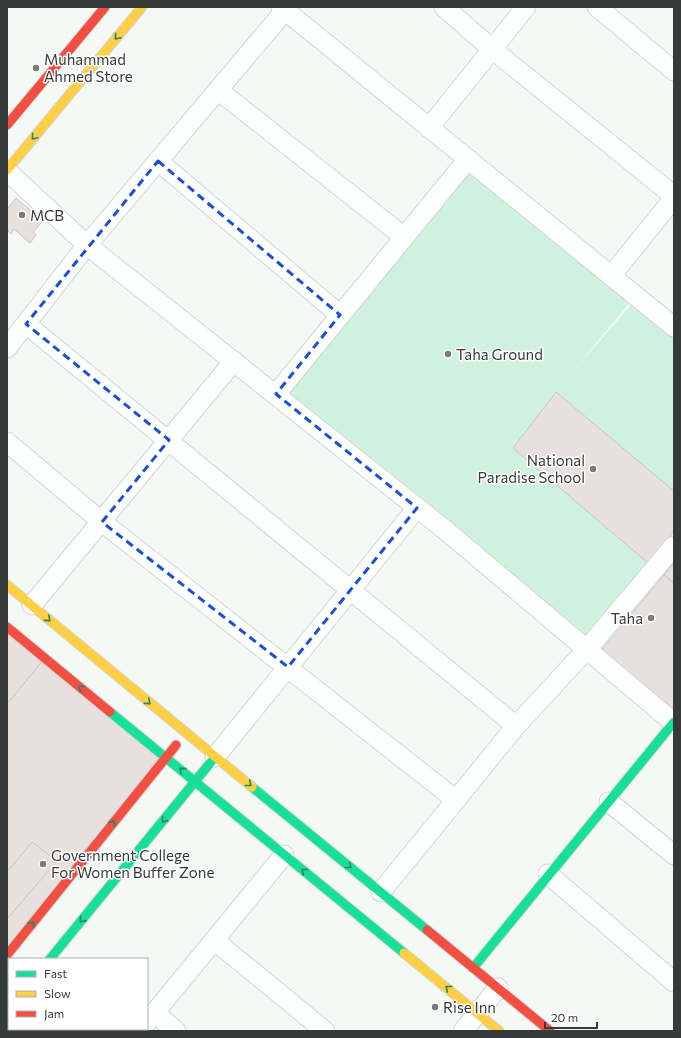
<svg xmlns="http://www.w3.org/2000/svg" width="681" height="1038" viewBox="0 0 681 1038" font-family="Commissioner,sans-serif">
  <rect width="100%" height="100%" fill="#f4f9f6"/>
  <polygon fill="#cef2de" points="468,159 635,296 574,370 633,303 674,336 674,491 556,392 513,447 648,563 582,645 276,394"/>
  <g fill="#e7e0df" stroke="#c5c5c3">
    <polygon points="16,198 43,221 33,232 36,235 30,243 14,229 11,234 7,230 7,209"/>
    <polygon points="556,392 674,491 674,531 648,563 513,448"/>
    <polygon points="674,562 674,583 664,575"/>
    <polygon points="664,575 674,583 674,708 671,712 599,653"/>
    <polygon points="7,627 166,756 7,955"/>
    <polygon points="7,627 45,658 7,704"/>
    <polygon points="32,842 57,861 7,919 7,872"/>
  </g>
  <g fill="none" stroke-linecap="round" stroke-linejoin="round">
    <defs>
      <g id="street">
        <polyline points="281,7 674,327"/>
        <polyline points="444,7 492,49 674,196"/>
        <polyline points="597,7 674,71"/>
        <polyline points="218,90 404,237"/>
        <polyline points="429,128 526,7"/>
        <polyline points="158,161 340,315"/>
        <polyline points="7,171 87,245 444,529 674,723"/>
        <polyline points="611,276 674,198"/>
        <polyline points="26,324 516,726"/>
        <polyline points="7,348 87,245 288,7"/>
        <polyline points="276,394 468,159"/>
        <polyline points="7,442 102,522 456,800"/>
        <polyline points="32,605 234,361"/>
        <polyline points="215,757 417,508"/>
        <polyline points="609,802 674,855"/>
        <polyline points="548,874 674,982"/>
        <polyline points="381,892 516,726 587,649 674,546"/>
        <polyline points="214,940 325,1031"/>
        <polyline points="155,1013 176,1031"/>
        <polyline points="147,1022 284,855"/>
        <polyline points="463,1031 498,988"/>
      </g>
      <g id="fast">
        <polyline points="110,712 404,953"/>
        <polyline points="252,787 427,930"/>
        <polyline points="50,959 215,757"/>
        <polyline points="473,968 674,722"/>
        <polyline points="7,1012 9,1009"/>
      </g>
      <g id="slow">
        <polyline points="7,170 142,7"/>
        <polyline points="7,585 252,787"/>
        <polyline points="404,953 499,1031"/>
      </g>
      <g id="jam">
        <polyline points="7,125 105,7"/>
        <polyline points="7,627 110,712"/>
        <polyline points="427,930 550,1031"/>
        <polyline points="7,955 176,745"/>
      </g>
    </defs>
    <use href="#street" stroke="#d2d6d3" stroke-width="21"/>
    <use href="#fast" stroke="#d2d6d3" stroke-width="11"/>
    <use href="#slow" stroke="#d2d6d3" stroke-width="11"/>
    <use href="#jam" stroke="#d2d6d3" stroke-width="11"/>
    <use href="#street" stroke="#fdfefe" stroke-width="19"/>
    <use href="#fast" stroke="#16e098" stroke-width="9"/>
    <use href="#slow" stroke="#ffcf43" stroke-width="9"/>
    <use href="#jam" stroke="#f24e42" stroke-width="9"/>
  </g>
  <defs><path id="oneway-chevron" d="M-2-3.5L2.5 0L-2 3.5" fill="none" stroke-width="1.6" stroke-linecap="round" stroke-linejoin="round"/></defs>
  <g stroke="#288563">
    <use href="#oneway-chevron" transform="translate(117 37) rotate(130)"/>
    <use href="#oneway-chevron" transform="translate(34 137) rotate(130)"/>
    <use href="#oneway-chevron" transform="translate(48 619) rotate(40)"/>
    <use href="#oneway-chevron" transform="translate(81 688) rotate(-141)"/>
    <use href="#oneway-chevron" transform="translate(148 702) rotate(40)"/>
    <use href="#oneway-chevron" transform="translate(182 770) rotate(-139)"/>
    <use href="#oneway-chevron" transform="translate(249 784) rotate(39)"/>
    <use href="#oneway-chevron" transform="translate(164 820) rotate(129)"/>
    <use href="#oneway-chevron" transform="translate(113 823) rotate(-51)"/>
    <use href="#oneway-chevron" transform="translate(349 866) rotate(39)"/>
    <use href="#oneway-chevron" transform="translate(304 871) rotate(-141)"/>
    <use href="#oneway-chevron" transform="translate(82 920) rotate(129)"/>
    <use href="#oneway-chevron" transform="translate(32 924) rotate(-51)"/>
    <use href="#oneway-chevron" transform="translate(448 988) rotate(-141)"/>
  </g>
  <path fill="none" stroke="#1d4ed8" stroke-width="3" stroke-dasharray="8 5" stroke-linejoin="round" d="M158 161 340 315 276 394 417 508 288 667 102 522 169 440 26 324Z"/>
  <g fill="#787d7a" stroke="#fff" stroke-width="1.5">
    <circle cx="36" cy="68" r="4"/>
    <circle cx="22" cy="215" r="4"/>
    <circle cx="448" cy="354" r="4"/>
    <circle cx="593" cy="469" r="4"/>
    <circle cx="651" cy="618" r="4"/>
    <circle cx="43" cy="864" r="4"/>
    <circle cx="435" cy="1007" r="4"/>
  </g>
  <g text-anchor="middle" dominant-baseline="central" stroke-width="3" stroke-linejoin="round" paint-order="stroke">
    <g font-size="15" fill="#363a38" stroke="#fff" text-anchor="start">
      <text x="44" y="59">Muhammad<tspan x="44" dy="17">Ahmed Store</tspan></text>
      <text x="30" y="215">MCB</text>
      <text x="456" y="354">Taha Ground</text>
      <text x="585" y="460" text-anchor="end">National<tspan x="585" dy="17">Paradise School</tspan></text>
      <text x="643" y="618" text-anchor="end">Taha</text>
      <text x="51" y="855">Government College<tspan x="51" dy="17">For Women Buffer Zone</tspan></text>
      <text x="443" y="1007">Rise Inn</text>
    </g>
  </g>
  <rect width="681" height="1038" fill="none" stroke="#363a38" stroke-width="16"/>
  <rect x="8" y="958" width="140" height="72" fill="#ffffff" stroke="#afb0af"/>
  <rect x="16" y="971" width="20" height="6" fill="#16e098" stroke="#afb0af"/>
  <text x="44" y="978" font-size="12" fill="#363a38">Fast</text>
  <rect x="16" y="991" width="20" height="6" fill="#ffcf43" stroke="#afb0af"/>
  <text x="44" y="998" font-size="12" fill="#363a38">Slow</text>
  <rect x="16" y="1011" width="20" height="6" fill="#f24e42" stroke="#afb0af"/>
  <text x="44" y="1018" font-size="12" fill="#363a38">Jam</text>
  <path d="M545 1022v6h52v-6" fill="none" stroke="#363a38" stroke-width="2"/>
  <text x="551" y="1022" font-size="12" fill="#363a38" stroke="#ffffff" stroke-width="3" paint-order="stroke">20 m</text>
</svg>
